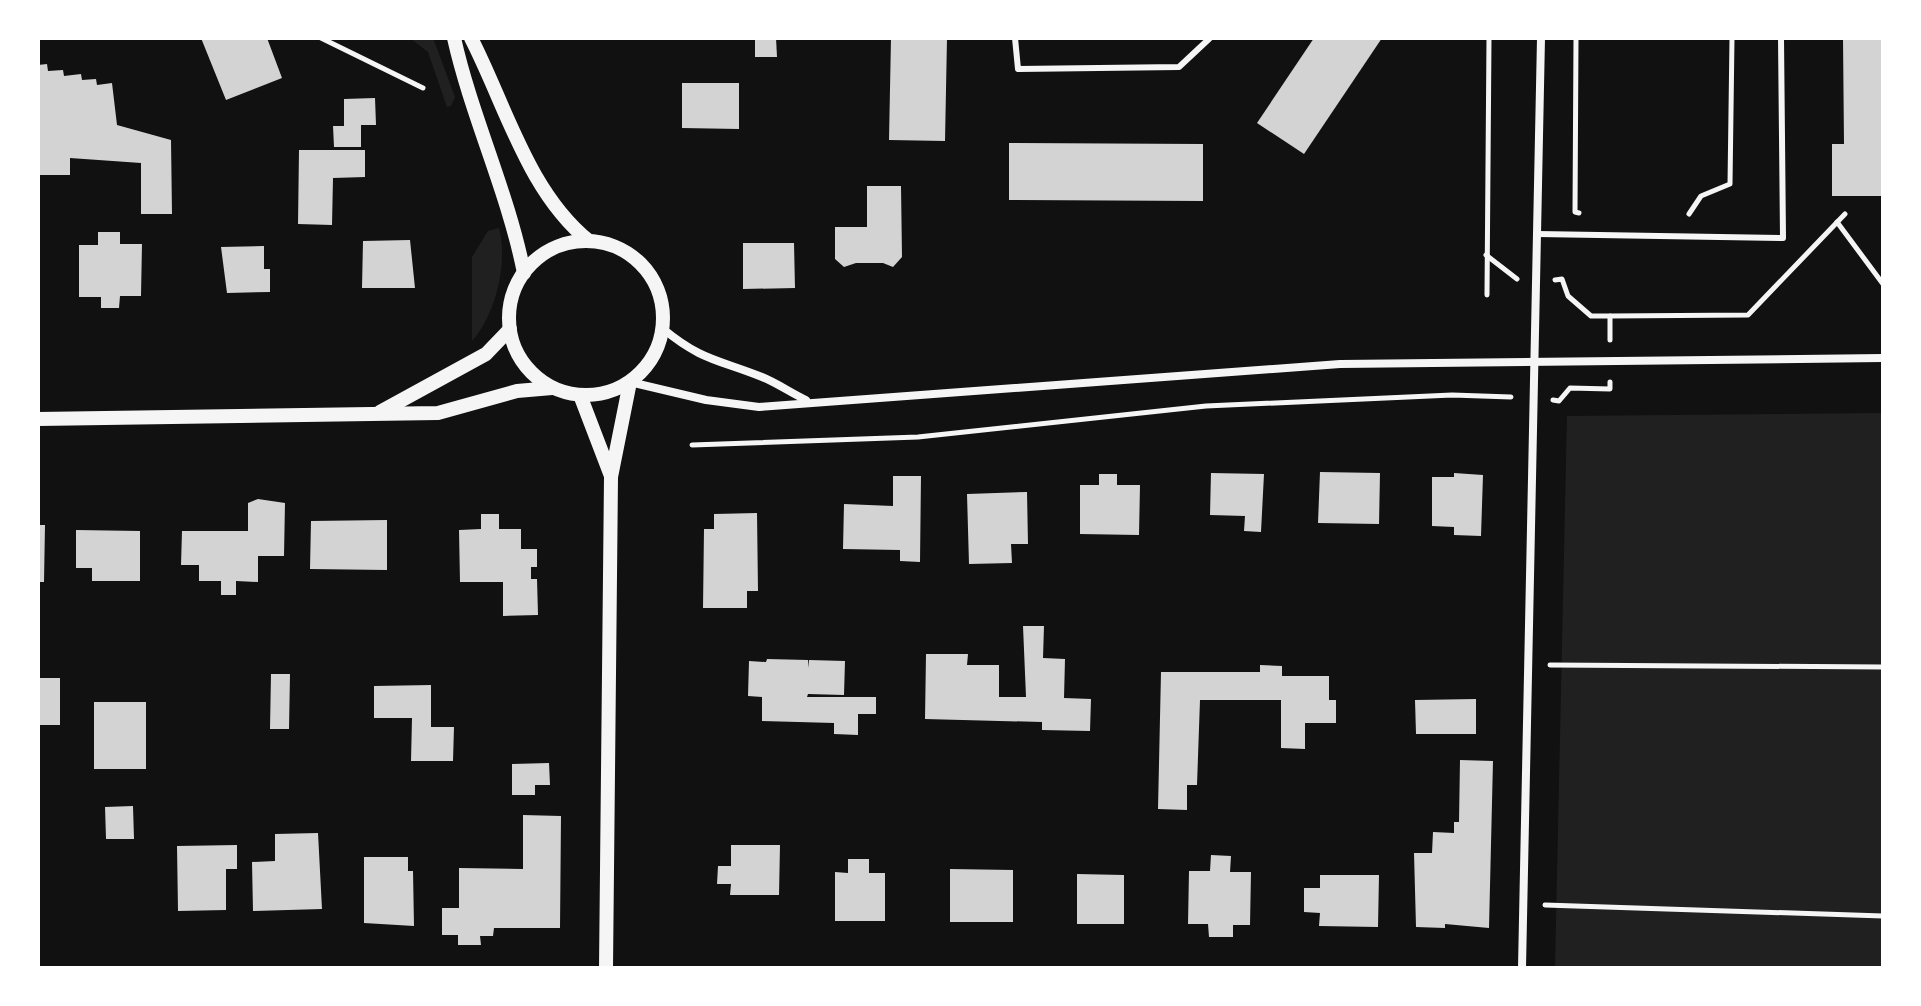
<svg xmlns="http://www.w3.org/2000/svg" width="1921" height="1006" viewBox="0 0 1921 1006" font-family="Arial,sans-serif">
  <rect width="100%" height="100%" fill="#111"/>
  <g fill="#202020">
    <polygon points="410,38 433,38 455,97 451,106 447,107 428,52"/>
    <path d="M499 228C508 262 496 314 472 341V257L488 231Z"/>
    <polygon points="1883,413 1883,968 1555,968 1567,416"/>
  </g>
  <g fill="#d3d3d3">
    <polygon points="201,38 267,38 282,78 226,100"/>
    <polygon points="755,38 776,38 777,57 755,57"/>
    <polygon points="891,38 947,38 945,141 889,140"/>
    <polygon points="1314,38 1382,38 1304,154 1257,123"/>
    <polygon points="1843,38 1883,38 1883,196 1832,196 1832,144 1844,144"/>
    <polygon points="47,64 48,71 63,70 64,76 81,74 82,80 96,79 97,85 112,83 117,125 171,140 172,214 141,214 141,163 70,158 70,175 38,175 38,65"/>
    <polygon points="682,83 739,83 739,129 682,128"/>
    <polygon points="375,98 376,125 361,125 361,147 334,147 333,126 344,126 344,99"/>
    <polygon points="1009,143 1203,144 1203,201 1009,200"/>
    <polygon points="299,150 365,150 365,177 333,178 332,225 298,224"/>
    <polygon points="867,186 901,186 902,257 893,267 883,263 856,263 844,267 835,259 835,227 867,227"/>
    <polygon points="98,232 120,232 120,244 142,244 141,296 120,296 119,308 101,308 101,297 79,297 79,245 98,245"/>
    <polygon points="410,240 415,288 362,288 363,241"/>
    <polygon points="743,243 794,243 795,288 743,289"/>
    <polygon points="264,246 264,269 270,269 270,292 227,293 221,247"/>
    <polygon points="1320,472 1380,473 1379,524 1318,523"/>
    <polygon points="1211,473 1264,474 1261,532 1244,531 1245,516 1210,515"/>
    <polygon points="1454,473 1483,475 1481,536 1454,535 1454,527 1432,526 1432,477 1454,477"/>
    <polygon points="1099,474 1117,474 1117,485 1140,485 1139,535 1080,534 1080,485 1099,485"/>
    <polygon points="893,476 921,476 920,562 900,561 900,550 843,549 844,504 893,506"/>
    <polygon points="1027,492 1028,544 1011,544 1012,563 969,564 967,494"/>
    <polygon points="258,499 285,503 284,556 258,556 258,582 236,581 236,595 221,595 221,581 199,581 199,565 181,565 182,531 248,531 248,503"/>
    <polygon points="757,513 758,591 747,591 747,608 703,608 704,529 714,529 714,514"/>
    <polygon points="481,514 499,514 499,529 521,529 521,549 537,549 537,567 531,567 531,579 537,579 538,615 503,616 503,582 460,582 459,530 481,529"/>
    <polygon points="387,520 387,570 310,569 311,521"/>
    <polygon points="38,525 45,525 44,582 38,582"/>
    <polygon points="76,530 140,531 140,581 92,581 92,568 76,568"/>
    <polygon points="1023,626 1044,626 1043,658 1065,659 1064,698 1091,699 1090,731 1042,730 1042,722 925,719 926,654 968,654 967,665 999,665 999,697 1026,697"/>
    <polygon points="767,659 808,660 809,668 809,660 845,661 844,695 808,694 807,697 876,697 876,714 858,714 858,735 834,734 834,723 762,721 762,697 748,696 749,661 766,662"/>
    <polygon points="1260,665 1282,666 1282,676 1329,676 1329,700 1336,700 1336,723 1305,723 1305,749 1281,748 1281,700 1200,700 1197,785 1187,785 1187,810 1158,809 1161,672 1260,672"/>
    <polygon points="271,674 290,674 289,729 270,729"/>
    <rect x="38" y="678" width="22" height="47"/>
    <polygon points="431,685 431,727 454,727 453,761 411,761 412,718 374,718 374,686"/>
    <polygon points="1476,699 1476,734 1416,734 1415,700"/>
    <rect x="94" y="702" width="52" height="67"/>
    <polygon points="1460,760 1493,761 1489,928 1445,924 1445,928 1416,927 1414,853 1432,853 1433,832 1454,833 1454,822 1459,822"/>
    <polygon points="549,763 550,785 535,785 535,795 512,795 512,764"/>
    <polygon points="133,806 134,839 106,839 105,807"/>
    <polygon points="523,815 561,816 560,928 494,928 493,936 480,936 481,945 458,945 458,935 442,935 442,908 459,908 459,868 523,869"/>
    <polygon points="318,833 322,909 253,911 252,862 275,861 275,834"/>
    <polygon points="237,845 237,869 226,869 226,910 178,911 177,846"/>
    <polygon points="731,845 780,845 779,895 730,895 731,884 717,884 718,866 731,866"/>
    <polygon points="1211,855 1231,856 1230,872 1251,872 1250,925 1233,925 1233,937 1209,937 1208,924 1188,924 1189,871 1210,871"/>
    <polygon points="364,857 408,857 408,871 413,871 414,926 364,923"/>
    <polygon points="848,859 869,859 869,873 885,873 885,921 835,921 835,872 848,873"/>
    <polygon points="950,869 1013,870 1013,922 950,922"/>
    <polygon points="1077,874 1124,875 1124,924 1077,924"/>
    <polygon points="1320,875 1379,875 1378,927 1319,926 1320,913 1304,912 1304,888 1320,888"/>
  </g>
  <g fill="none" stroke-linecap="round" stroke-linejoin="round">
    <g stroke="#f5f5f5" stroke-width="5">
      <polyline points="321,38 423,88"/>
      <polyline points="1576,38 1575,212 1579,213"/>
      <polyline points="1689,214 1701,196 1730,184 1732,38"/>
      <polyline points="1837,222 1883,284"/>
      <polyline points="1486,255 1517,279"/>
      <polyline points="1555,280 1562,279 1568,296 1591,316 1610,316 1610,340"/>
      <polyline points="1487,295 1489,38"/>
      <polyline points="1610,316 1748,315 1845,214"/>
      <polyline points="1553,400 1559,401 1570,388 1610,389 1610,382"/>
      <polyline points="692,445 918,437 1206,406 1452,395 1511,397"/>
      <polyline points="1550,665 1883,667"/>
      <polyline points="1545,905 1883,916"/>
    </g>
    <g stroke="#f5f5f5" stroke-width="6">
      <polyline points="1015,38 1018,69 1179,67 1210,38"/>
      <polyline points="1538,234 1783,238 1781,38"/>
    </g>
    <g stroke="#f5f5f5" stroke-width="8">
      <path d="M662 328C702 361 717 359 762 377 777 383 791 393 806 400"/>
      <polyline points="630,382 706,400 759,407 1340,364 1883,358"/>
      <polyline points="1522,968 1541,38"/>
    </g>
    <g stroke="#f5f5f5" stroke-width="14">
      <path d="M454 38C472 118 508 192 524 273"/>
      <path d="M471 38C506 106 528 192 589 241"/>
      <circle cx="586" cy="318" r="77"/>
      <polyline points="580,395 611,476"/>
      <polyline points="380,412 486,354 510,329"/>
      <polyline points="38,419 438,413 517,391 552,388"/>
      <polyline points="606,968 611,477 630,382"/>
    </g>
  </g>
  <rect width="1921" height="1006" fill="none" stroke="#ffffff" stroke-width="80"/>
</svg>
